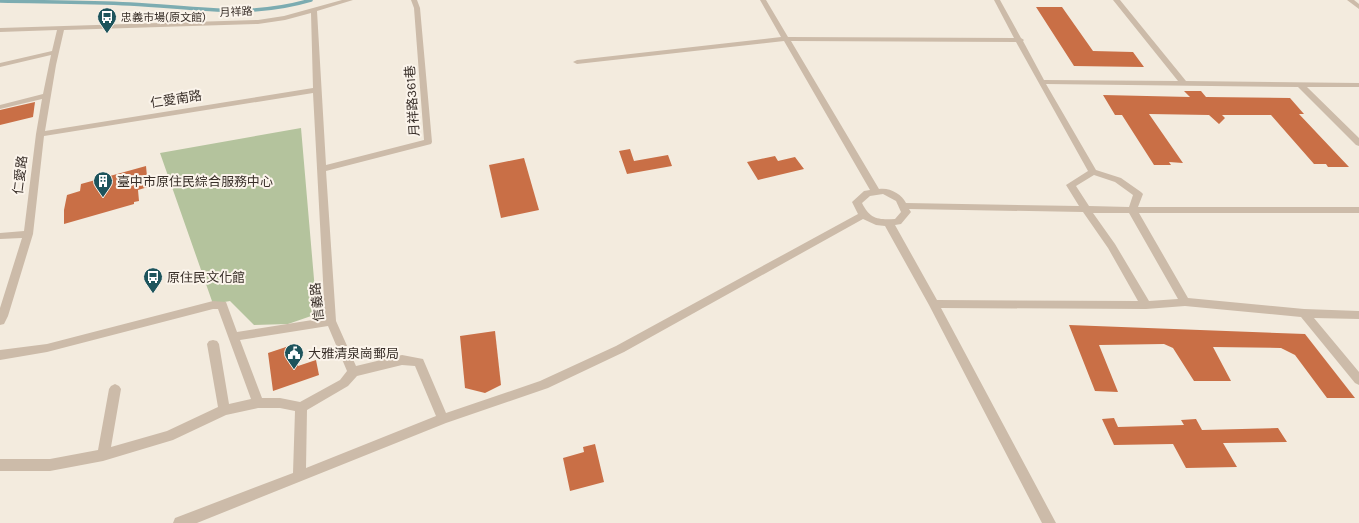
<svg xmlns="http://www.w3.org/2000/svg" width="1359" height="523" viewBox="0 0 1359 523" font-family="Karla,'Noto Sans TC',sans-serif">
  <rect width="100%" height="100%" fill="#f3ebde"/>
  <polygon fill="#b4c39d" points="301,128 317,314 288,324 254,325 230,301 213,304 160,153"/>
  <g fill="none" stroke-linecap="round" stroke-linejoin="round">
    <path stroke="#7cacb1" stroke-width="3.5" d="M0 1C43 2 87 2 130 4 194 7 247 19 311 0"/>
  </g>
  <g fill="#c96f46">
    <polygon points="1036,7 1062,7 1093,51 1133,52 1144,67 1074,66"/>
    <polygon points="1184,91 1201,91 1206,97 1290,98 1304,114 1299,114 1349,167 1328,167 1326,164 1314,164 1271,115 1222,115 1225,118 1219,124 1209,115 1149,114 1183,163 1169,162 1171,165 1154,165 1122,115 1115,115 1103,95 1190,97"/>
    <polygon points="35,102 33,117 0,125 0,110"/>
    <polygon points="630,149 634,161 668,155 672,166 627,174 619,151"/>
    <polygon points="775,156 778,161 795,157 804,169 758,180 747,162"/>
    <polygon points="524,158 539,210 501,218 489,165"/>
    <polygon points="146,166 148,187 138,190 139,201 134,202 134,204 64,224 64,210 67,195 80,191 81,184"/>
    <polygon points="1069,325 1305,334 1355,398 1327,398 1295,355 1281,348 1213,347 1231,381 1194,381 1173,348 1164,344 1099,345 1118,392 1095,391"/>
    <polygon points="495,331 501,385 485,393 465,388 460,336"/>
    <polygon points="295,344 298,366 316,360 319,375 273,391 268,353"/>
    <polygon points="1114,418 1118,427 1184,425 1181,420 1196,419 1202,430 1278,428 1287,442 1223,443 1237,467 1186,468 1173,444 1114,445 1102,419"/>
    <polygon points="595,444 604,482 570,491 563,458 584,452 583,447"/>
  </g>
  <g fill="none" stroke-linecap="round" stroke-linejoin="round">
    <g fill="#ccbba9" fill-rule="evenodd">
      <path d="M342 0H353L317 11 326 165 424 140 414 8 411 0H417L420 8 432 142 431 144 326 171 336 321 356 366 402 355 423 359 446 413 540 381 616 346 858 214 852 202 864 191 870 190 784 41 577 64 573 62 577 60 781 37 760 0H766L788 37 1014 38 994 0H1000L1021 38 1024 40 1023 41 1044 80 1178 81 1113 0H1120L1186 81 1359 83V87H1307L1359 138V146L1356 145 1298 87 1046 84 1096 170 1121 178 1141 192 1143 194 1138 207H1359V213H1139L1188 298 1304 309 1359 311V319L1314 318 1359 372V385L1355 383 1301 317 1185 306 1146 309 941 308 1056 523H1042L929 305 885 226 876 225 863 219 624 352 548 388 446 423 197 523H173L175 518 293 473 295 411 280 408H258L226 415 173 440 103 461 50 471H0V459H50L98 450 109 389 111 386 115 384 119 386 121 389 111 447 167 431 218 407 207 344 209 341 213 340 217 341 219 344 229 404 251 399 218 309H213L47 352 0 360V350L47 344 213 301 226 302 237 332 325 318 313 93 44 136 33 234 8 316 4 324 0 325V308L22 238 0 239V233L24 231 36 134 42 99 0 109V105L43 94 51 55 0 67V63L52 51 57 30 0 32V28L258 20 284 16ZM311 13 313 88 45 131 56 65 64 30 258 24 285 20ZM791 41 1016 42 1088 171 1066 185 1079 206 906 203C902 194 889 187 879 189ZM1094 175 1115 182 1133 195 1129 207 1089 206 1076 186ZM883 194 896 201 901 212 895 219C878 220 870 219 862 203L870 196ZM909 209 1083 212 1108 248 1138 301 937 300 895 225 901 224 911 212ZM1093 213H1129L1178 299 1149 301 1115 244ZM328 326 347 371 340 380 300 402 280 398H262L240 340ZM402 365 415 366 436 416 306 468 307 410 348 386 357 376Z"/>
      <polygon points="1347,0 1354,0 1359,4 1359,9"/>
    </g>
  </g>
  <defs>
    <symbol id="bus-pin" viewBox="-11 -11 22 30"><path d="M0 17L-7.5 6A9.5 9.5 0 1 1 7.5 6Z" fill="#1d545c" stroke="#fbf4eb"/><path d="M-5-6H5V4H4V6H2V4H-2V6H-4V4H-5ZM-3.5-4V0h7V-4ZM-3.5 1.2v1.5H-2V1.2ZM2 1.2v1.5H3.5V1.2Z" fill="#fff"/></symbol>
    <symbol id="building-pin" viewBox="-11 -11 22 30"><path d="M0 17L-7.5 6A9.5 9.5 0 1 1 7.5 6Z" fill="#1d545c" stroke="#fbf4eb"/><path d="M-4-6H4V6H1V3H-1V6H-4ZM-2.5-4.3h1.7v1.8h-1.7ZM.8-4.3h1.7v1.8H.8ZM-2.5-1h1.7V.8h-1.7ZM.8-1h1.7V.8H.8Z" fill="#fff"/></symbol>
    <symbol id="civic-pin" viewBox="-11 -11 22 30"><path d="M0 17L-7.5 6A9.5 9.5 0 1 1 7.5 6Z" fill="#1d545c" stroke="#fbf4eb"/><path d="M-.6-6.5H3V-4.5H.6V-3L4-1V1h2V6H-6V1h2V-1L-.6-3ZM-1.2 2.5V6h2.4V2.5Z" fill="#fff"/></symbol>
  </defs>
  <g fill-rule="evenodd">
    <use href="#bus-pin" x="96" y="6" width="22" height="30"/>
    <use href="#building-pin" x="92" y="170" width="22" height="30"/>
    <use href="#bus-pin" x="142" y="266" width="22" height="30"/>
    <use href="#civic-pin" x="283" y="342" width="22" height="30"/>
  </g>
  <g text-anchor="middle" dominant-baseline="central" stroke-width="4" stroke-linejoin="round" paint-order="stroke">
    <g font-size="11" fill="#392f29" stroke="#fbf4eb">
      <text transform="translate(236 12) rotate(-3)">月祥路</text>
    </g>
    <g font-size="11" fill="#392f29" stroke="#fbf4eb" text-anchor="start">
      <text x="121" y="17">忠義市場(原文館)</text>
    </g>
    <g font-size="13" fill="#392f29" stroke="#fbf4eb">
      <text transform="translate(176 99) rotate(-9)">仁愛南路</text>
      <text transform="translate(412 101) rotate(-94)">月祥路361巷</text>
      <text transform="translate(20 175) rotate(-83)">仁愛路</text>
      <text transform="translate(317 302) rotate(-96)">信義路</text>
    </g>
    <g font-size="13" fill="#392f29" stroke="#fbf4eb" text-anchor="start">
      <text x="117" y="181">臺中市原住民綜合服務中心</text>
      <text x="167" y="277">原住民文化館</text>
      <text x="308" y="353">大雅清泉崗郵局</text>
    </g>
  </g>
</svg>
